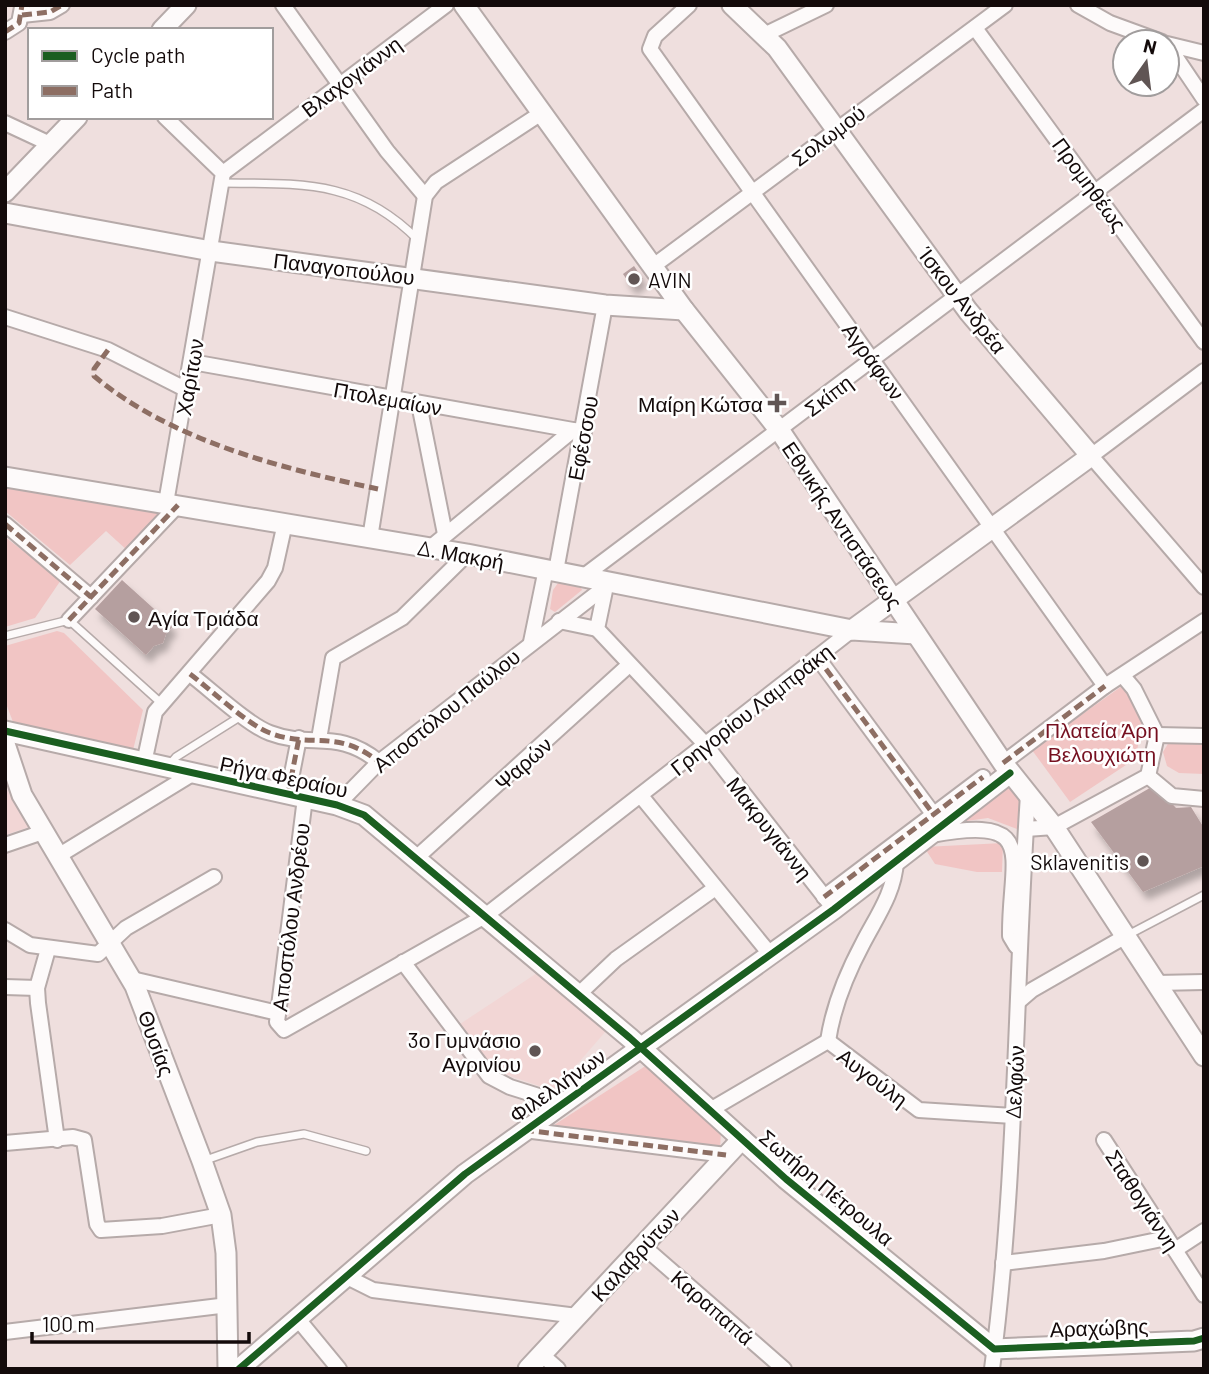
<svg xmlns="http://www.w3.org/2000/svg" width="1209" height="1374" viewBox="0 0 1209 1374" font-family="Barlow,sans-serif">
  <defs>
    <filter id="shadow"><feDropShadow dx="4.5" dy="8" stdDeviation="3.5" flood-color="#0004"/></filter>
  </defs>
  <rect width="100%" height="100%" fill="#efdfde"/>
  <g fill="#f2d6d5">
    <polygon points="5,787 29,827 5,835"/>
    <polygon points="540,971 606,1031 554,1091 496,1071 460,1024"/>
  </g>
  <g fill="#f1c5c4">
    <polygon points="5,486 161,512 128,551 106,531 70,565 5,511"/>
    <polygon points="5,537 61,580 35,618 5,627"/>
    <polygon points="558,583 580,586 582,590 555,612 550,609 553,590"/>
    <polygon points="57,631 64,633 143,710 133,750 13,722 5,701 5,646"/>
    <polygon points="1122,686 1125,686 1144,719 1135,759 1070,802 1032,750"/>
    <polygon points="1204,740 1204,774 1179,773 1167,766 1163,752 1169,742"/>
    <polygon points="1007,781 1020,798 1017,829 988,818 945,824"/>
    <polygon points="1003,843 1002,872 977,872 935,864 924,847"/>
    <polygon points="647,1065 721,1132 720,1149 551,1127"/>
  </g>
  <g fill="#b59f9f" filter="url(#shadow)">
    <polygon points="634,266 643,279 632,287 623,274"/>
    <polygon points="122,580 173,626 166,634 163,643 154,646 146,655 95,609"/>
    <polygon points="1155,785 1176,808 1191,807 1204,828 1204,866 1143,892 1091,822"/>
  </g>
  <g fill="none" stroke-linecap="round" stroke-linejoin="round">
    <defs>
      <g id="lane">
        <path d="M222 183C301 184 358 179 418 240"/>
        <polyline points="5,636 69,620 161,703"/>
        <polyline points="170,764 176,757 241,716"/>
        <polyline points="1126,936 1204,895"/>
        <polyline points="203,1161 257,1142 304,1134 366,1151"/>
      </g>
      <g id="street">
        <polyline points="283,5 387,151 425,196"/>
        <polyline points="689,5 655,36 650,49 1105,686"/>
        <polyline points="1078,5 1110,23 1162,42"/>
        <polyline points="22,15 50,12 62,5"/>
        <polyline points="975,28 1204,342"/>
        <polyline points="5,32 19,23 22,7"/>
        <polyline points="764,35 826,5"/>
        <polyline points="1167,44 1204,53"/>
        <polyline points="1173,46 1177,59 1204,99"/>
        <polyline points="165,117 223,173 166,503"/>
        <polyline points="5,123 50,144"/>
        <polyline points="223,173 446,5"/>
        <polyline points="652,267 1005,5"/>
        <polyline points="5,317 108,350 187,390"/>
        <polyline points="192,362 584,432"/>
        <polyline points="1204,371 1091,456 1204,587"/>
        <polyline points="419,404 445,534"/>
        <polyline points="5,524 91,597"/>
        <polyline points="370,538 425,196 436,182 540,114"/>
        <polyline points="430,548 573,430"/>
        <polyline points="556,571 605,305"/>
        <polyline points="584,576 1204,110"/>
        <polyline points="607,581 597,629 704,743 834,909"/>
        <polyline points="69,620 178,505"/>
        <polyline points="559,621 597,629"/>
        <polyline points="531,642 546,569"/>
        <polyline points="817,657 934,815"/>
        <path d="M190 674C210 689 248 725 270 733 312 749 337 728 379 762"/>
        <polyline points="1157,735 1204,736"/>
        <polyline points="319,739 333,658 402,618 467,554"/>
        <polyline points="144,763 155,712 268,581 275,568 285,523"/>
        <polyline points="1003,763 1105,686 1204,621"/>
        <polyline points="1148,776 1172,796 1204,799"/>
        <polyline points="288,794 299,738"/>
        <polyline points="641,796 770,954"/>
        <polyline points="305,798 277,1022 284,1030 485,916 852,630"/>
        <polyline points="337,805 379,762 605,587"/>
        <polyline points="1026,829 1054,827 1148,776 1157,735 1134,689 1123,676"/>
        <path d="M932 835C1041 814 1009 858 1010 936L1016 946"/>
        <polyline points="5,845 43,832"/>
        <polyline points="58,856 192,774"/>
        <polyline points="415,859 629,665"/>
        <polyline points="824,897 983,777"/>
        <polyline points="5,930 30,945 98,954 126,928 214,877"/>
        <polyline points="48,949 37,988 38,1003 57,1140"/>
        <polyline points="403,962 489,1076 510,1087 561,1103"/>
        <polyline points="132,979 278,1013"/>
        <polyline points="1157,983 1204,982"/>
        <polyline points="5,987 37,988"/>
        <polyline points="579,994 616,959 714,889"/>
        <polyline points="1018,1002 1032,990 1126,936"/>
        <path d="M828 1041C833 1007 847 973 863 943 877 916 894 893 896 862"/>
        <polyline points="710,1110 828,1041 919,1110 1013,1116"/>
        <polyline points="524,1130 726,1155"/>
        <polyline points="1104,1140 1204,1295"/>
        <polyline points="5,1143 73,1137 84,1140 97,1224 101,1230 162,1226 221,1215"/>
        <polyline points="643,1246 784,1369"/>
        <polyline points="1175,1250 1204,1231"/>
        <polyline points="1003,1263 1104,1251 1167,1238"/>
        <polyline points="345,1276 373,1290 577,1316"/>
        <polyline points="297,1318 339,1369"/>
        <polyline points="5,1332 228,1305"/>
        <polyline points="541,1354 558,1369"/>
        <path d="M992 1369C1017 1179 1015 986 1028 795"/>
      </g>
      <g id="secondary">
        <polyline points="464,5 684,310 780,431 1003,763 1054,827 1204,1056"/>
        <polyline points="732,5 777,48 968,311 1091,456 852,630"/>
        <polyline points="162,30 186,5"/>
        <polyline points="5,192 77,117"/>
        <polyline points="5,213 211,251 605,305 684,310"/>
        <polyline points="5,477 467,554 852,630 916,634"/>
        <polyline points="5,731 337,805 364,815 630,1038 786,1179 994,1349 1194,1341 1204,1338"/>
        <polyline points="5,744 22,795 135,986 202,1161 221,1215 226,1253 228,1369"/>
        <polyline points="239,1369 465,1174 834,909 1010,773"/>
        <polyline points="528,1369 742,1139"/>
      </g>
    </defs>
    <use href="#lane" stroke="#b6aaa9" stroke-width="10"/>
    <use href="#street" stroke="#b6aaa9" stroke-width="18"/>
    <use href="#secondary" stroke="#b6aaa9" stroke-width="23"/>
    <use href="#lane" stroke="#fdfafa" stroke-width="7"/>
    <use href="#street" stroke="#fdfafa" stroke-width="14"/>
    <use href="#secondary" stroke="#fdfafa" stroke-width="19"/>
    <g stroke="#8d6e63" stroke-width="5" stroke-dasharray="10 5" stroke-linecap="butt">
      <polyline points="22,15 50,12 62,5"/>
      <polyline points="5,32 19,23 22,5"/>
      <path d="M108 350 94 369V376C172 441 280 468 378 489"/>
      <polyline points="5,524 91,597"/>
      <polyline points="69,620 178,505"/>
      <polyline points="817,657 934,815"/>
      <path d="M190 674C210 689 248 725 270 733 312 749 337 728 379 762"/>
      <polyline points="1003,763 1105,686"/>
      <polyline points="288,794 299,738"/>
      <polyline points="824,897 983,777"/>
      <polyline points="524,1130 726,1155"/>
    </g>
    <defs>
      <g id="cycleway">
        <polyline points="5,731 337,805 364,815 630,1038 786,1179 994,1349 1194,1341 1204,1338"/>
        <polyline points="239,1369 465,1174 834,909 1010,773"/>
      </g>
    </defs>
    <use href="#cycleway" stroke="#fff" stroke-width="11"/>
    <use href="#cycleway" stroke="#1b5e20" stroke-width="7"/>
  </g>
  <g fill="#605554" stroke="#fff" stroke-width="2.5">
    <circle cx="634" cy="279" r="7"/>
    <path d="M773.5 392.5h7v7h7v7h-7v7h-7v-7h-7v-7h7z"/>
    <circle cx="134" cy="617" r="7"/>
    <circle cx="1143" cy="861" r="7"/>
    <circle cx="535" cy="1051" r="7"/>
  </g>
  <g text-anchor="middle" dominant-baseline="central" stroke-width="5" stroke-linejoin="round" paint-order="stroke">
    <g font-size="21" fill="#130a0a" stroke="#fff">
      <text transform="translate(351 76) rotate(-37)">Βλαχογιάννη</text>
      <text transform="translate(828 135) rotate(-37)">Σολωμού</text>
      <text transform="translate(1090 184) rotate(54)">Προμηθέως</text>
      <text transform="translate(344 268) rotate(7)">Παναγοπούλου</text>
      <text transform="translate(963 300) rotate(52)">Ίσκου Ανδρέα</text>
      <text transform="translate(874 361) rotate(54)">Αγράφων</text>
      <text transform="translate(189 377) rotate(-80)">Χαρίτων</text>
      <text transform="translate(828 395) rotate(-37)">Σκίπη</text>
      <text transform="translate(388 398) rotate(10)">Πτολεμαίων</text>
      <text transform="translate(582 438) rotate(-79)">Εφέσσου</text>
      <text transform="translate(843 525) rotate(56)">Εθνικής Αντιστάσεως</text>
      <text transform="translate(461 554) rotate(10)">Δ. Μακρή</text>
      <text transform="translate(751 709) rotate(-38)">Γρηγορίου Λαμπράκη</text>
      <text transform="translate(446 710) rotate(-39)">Αποστόλου Παύλου</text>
      <text transform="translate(523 763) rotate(-42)">Ψαρών</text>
      <text transform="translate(284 776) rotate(12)">Ρήγα Φεραίου</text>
      <text transform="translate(770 828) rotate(52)">Μακρυγιάννη</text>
      <text transform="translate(290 917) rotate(-83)">Αποστόλου Ανδρέου</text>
      <text transform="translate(157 1043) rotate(70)">Θυσίας</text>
      <text transform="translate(873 1077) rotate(37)">Αυγούλη</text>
      <text transform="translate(1014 1082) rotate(-87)">Δελφών</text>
      <text transform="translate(557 1085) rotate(-35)">Φιλελλήνων</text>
      <text transform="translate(827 1187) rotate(40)">Σωτήρη Πέτρουλα</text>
      <text transform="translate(1143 1200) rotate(57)">Σταθογιάννη</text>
      <text transform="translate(635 1254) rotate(-47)">Καλαβρύτων</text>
      <text transform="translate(713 1307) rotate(41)">Καραπαπά</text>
      <text transform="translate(1099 1327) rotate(-2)">Αραχώβης</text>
    </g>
    <g font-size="21" fill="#130a0a" stroke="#fff" text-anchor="end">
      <text x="648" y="279" text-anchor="start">AVIN</text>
      <text x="763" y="403">Μαίρη Κώτσα</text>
      <text x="148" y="617" text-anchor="start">Αγία Τριάδα</text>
      <text x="1129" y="861">Sklavenitis</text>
      <text x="521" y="1039">3ο Γυμνάσιο<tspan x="521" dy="24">Αγρινίου</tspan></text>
    </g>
    <g font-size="21" fill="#761020" stroke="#fff">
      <text x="1102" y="729">Πλατεία Άρη<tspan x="1102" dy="24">Βελουχιώτη</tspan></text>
    </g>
  </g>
  <rect width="1209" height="1374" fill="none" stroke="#130a0a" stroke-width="14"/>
  <rect x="28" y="28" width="245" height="91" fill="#ffffff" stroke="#a19d9d" stroke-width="2"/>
  <rect x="42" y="51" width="35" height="10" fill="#1b5e20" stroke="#a19d9d" stroke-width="2"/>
  <text x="91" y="63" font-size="21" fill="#130a0a">Cycle path</text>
  <rect x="42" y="86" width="35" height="10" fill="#8d6e63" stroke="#a19d9d" stroke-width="2"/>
  <text x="91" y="98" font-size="21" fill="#130a0a">Path</text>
  <g transform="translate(1146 63) rotate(14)"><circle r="33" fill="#ffffff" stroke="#a19d9d" stroke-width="2"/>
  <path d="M0-5L12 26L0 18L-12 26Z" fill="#605554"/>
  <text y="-10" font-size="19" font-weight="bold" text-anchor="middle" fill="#130a0a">N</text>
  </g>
  <path d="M32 1332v10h217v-10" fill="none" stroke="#130a0a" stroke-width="3.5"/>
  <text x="42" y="1332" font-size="21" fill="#130a0a" stroke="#ffffff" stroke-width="5" paint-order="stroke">100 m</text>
</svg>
